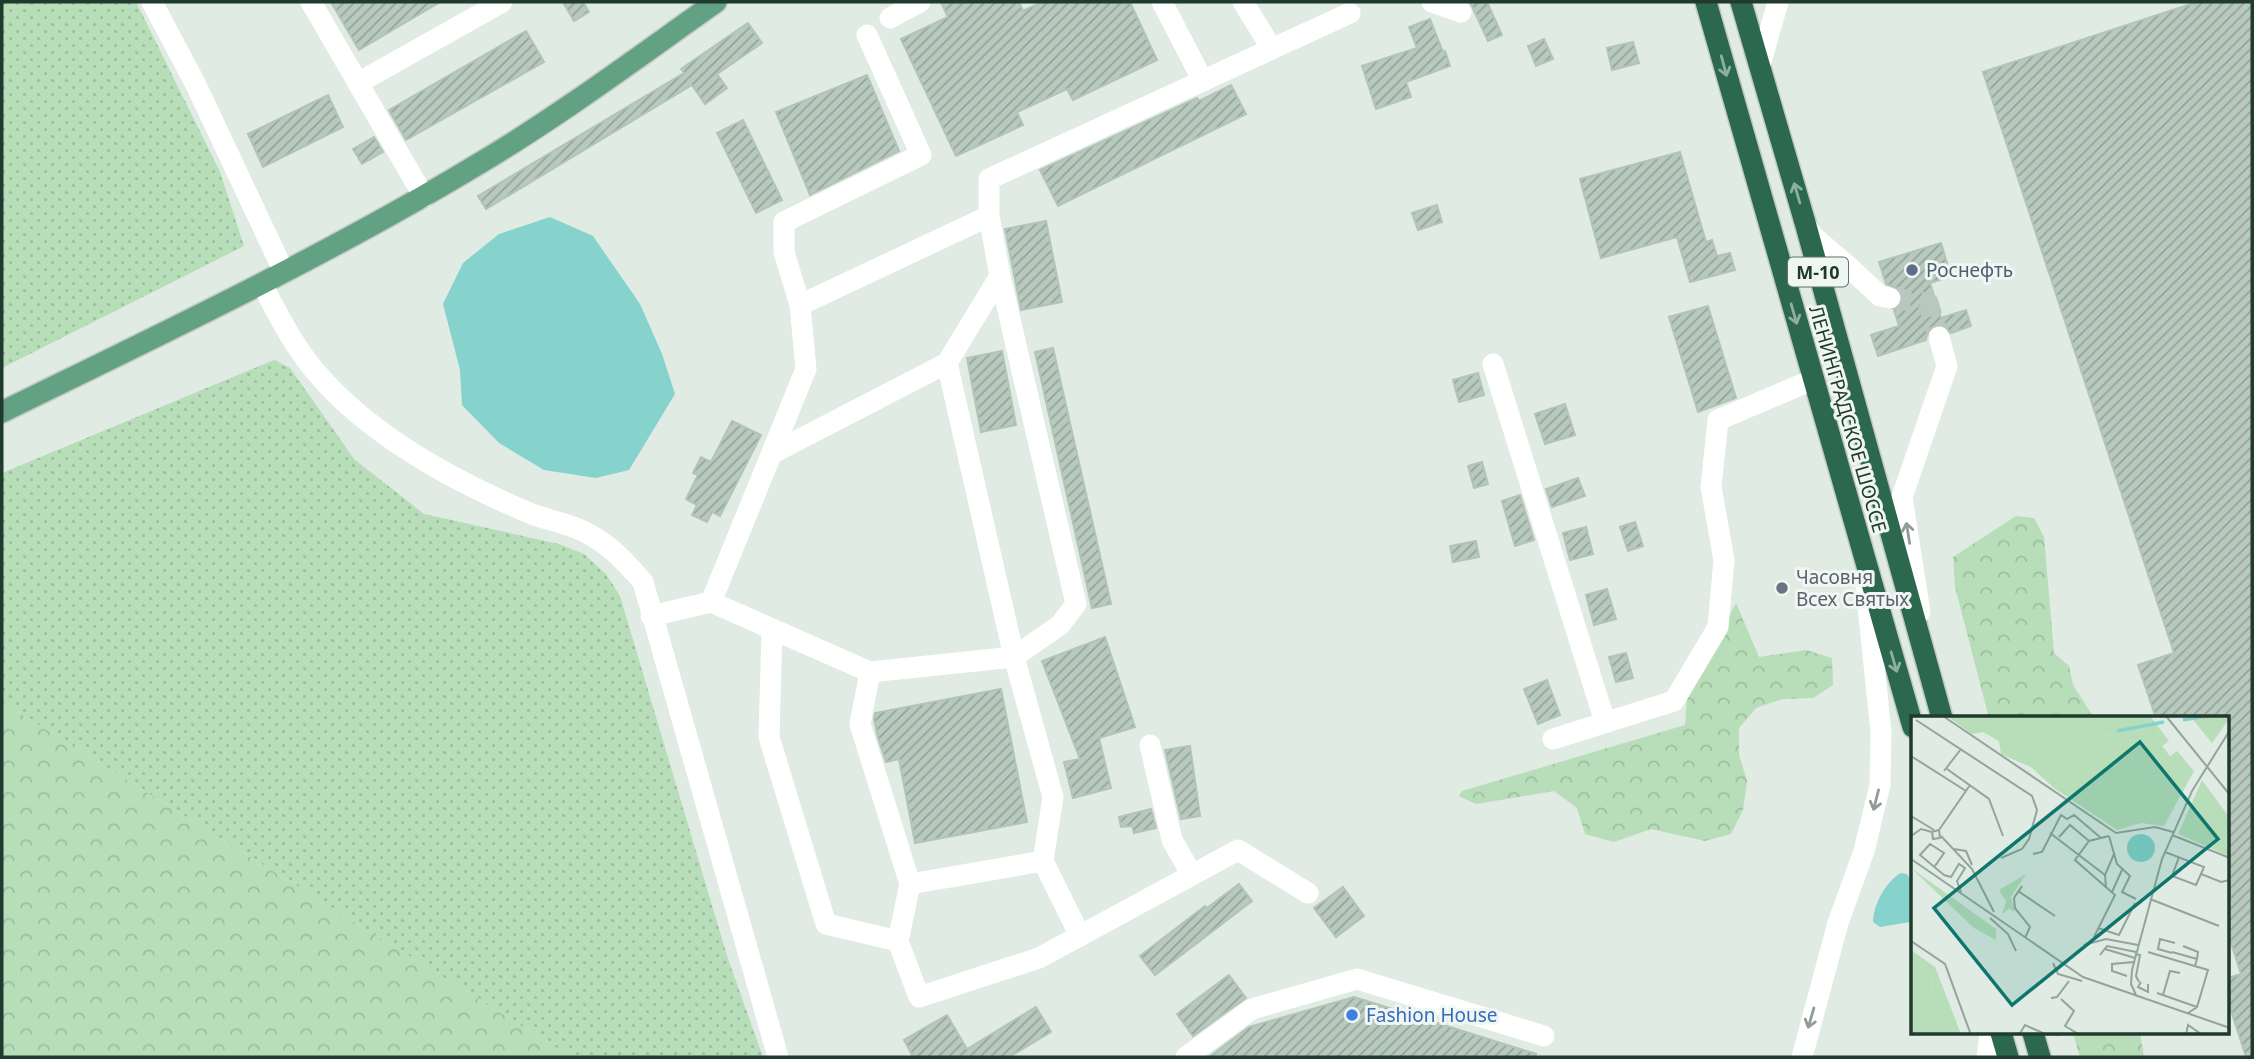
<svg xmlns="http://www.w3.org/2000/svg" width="2254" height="1059" viewBox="0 0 2254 1059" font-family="'Noto Sans',sans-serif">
  <defs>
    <pattern id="grass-dots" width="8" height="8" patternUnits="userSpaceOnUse" patternTransform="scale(1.75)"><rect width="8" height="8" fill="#b7ddb9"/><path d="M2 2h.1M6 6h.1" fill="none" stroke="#9dbf9f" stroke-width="1.8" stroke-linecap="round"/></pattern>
    <pattern id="forest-crowns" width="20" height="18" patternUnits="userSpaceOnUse" patternTransform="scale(1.75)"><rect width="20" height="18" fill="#b7ddb9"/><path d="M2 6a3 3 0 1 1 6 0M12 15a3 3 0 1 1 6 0" fill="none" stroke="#9dbf9f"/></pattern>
    <pattern id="building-hatch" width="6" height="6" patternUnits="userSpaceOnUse" patternTransform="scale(1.75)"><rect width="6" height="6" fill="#b8c9be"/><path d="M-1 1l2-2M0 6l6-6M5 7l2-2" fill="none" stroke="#95a49b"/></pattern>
  </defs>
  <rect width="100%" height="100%" fill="#dfebe3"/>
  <g fill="url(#grass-dots)">
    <polygon points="2,2 136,2 220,172 244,246 2,368"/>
    <polygon points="274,360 290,368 354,459 424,514 559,544 584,554 606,574 620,596 728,959 763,1057 571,1057 2,702 2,473"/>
  </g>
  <g fill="url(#forest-crowns)">
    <polygon points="2016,516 2034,518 2044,537 2054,653 2069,666 2073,685 2094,718 1989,718 1955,587 1953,557"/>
    <polygon points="1736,603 1759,657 1806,650 1832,658 1833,685 1813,698 1782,699 1756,708 1739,728 1739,755 1747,781 1743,810 1731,834 1705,841 1651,829 1614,842 1585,834 1577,808 1554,791 1476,804 1459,796 1462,791 1685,725 1687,698"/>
    <polygon points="2,702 571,1057 2,1057"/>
    <polygon points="2073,1033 2140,1033 2144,1057 2080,1057"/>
  </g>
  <g fill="#86d2cc">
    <polygon points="550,217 593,236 640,304 662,354 675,394 629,470 596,478 544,470 499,443 462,405 460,370 443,304 463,263 499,234"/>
    <path d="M1901 873 1907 874 1911 881 1913 893V920L1910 922 1880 927 1873 922C1873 905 1886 881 1901 873Z"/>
  </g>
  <g fill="url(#building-hatch)" stroke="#b2c4b8" stroke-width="2">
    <polygon points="331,2 440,2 359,50"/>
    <polygon points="563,2 583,2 589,12 574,21"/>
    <polygon points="941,2 1019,2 1023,11 1042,2 1130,2 1157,60 1073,100 1067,89 1017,112 1023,125 956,156 901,39 948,17"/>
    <polygon points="1470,2 1487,2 1502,35 1488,41"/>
    <polygon points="2197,2 2252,2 2252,1057 2246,1057 2228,1001 2228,978 2241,974 2228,933 2228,718 2156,718 2138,665 2174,653 1983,72"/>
    <polygon points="1430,19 1443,52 1445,51 1450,66 1406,82 1411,97 1376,109 1362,66 1417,48 1409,27"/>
    <polygon points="748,23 762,43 717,74 727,88 705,104 692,85 486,209 478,196 684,73 681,69"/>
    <polygon points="526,31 544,62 406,140 389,110"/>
    <polygon points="1544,39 1553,59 1536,66 1528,46"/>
    <polygon points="1633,42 1639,63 1612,70 1607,48"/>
    <polygon points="867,75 899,151 810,195 776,112"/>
    <polygon points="1231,85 1246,114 1058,206 1040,170 1197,98 1199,101"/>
    <polygon points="328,95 343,127 263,167 248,134"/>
    <polygon points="743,120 782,200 756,213 717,133"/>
    <polygon points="374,137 383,152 362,164 353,149"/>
    <polygon points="1680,152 1706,242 1712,240 1717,256 1730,253 1735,270 1690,282 1677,237 1601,258 1580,179"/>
    <polygon points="1437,205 1442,222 1418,230 1412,213"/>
    <polygon points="1046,221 1062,302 1021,310 1005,229"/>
    <polygon points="1941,243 1951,276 1930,283 1941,318 1966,310 1971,326 1951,333 1943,325 1935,325 1927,333 1926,340 1878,356 1871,335 1899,326 1894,310 1900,306 1903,300 1899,289 1886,284 1879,262"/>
    <polygon points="1708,306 1736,398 1698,412 1669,317"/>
    <polygon points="1053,348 1111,604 1092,608 1035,352"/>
    <polygon points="1002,351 1016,425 981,432 967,358"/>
    <polygon points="1478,373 1484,395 1459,402 1453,380"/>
    <polygon points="1565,404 1575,435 1545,444 1535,414"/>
    <polygon points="732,421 761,435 720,516 712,512 707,522 692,515 697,505 686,499 698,475 693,473 701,457 711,462"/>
    <polygon points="1482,462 1488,484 1474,488 1468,466"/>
    <polygon points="1578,478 1585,496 1552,507 1546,489"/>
    <polygon points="1520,495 1534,540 1515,546 1502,501"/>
    <polygon points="1635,522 1643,546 1628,551 1620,527"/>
    <polygon points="1586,527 1593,554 1570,560 1563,533"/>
    <polygon points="1476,541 1479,557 1453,562 1450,546"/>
    <polygon points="1607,589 1616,619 1594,625 1586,595"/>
    <polygon points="1105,637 1135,727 1099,738 1111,788 1073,798 1064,762 1080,759 1042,661"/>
    <polygon points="1626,653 1633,678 1616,682 1609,657"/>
    <polygon points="1547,680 1560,715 1538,724 1524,689"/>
    <polygon points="1001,689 1027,822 915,843 899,759 886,762 878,738 874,719 875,713"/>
    <polygon points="1190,746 1200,816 1181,819 1165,750"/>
    <polygon points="1151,809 1156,828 1134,833 1132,826 1121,827 1119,817"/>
    <polygon points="1239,884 1252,901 1155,975 1140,956 1205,906 1207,908"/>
    <polygon points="1343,887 1364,916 1336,937 1314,908"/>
    <polygon points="1229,975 1246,998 1193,1036 1177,1014"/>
    <polygon points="1354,997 1536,1054 1535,1057 1209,1057 1249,1027"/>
    <polygon points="1036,1007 1051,1032 1009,1057 913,1057 904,1040 947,1015 967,1049"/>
  </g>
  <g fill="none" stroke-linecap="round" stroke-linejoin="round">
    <polyline stroke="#b9c8bf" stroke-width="21" stroke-dasharray="21 10" stroke-linecap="butt" points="1890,298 1928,303 1939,337"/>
    <defs>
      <path id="major" d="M2 412C163 333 326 256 480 163 562 114 638 57 716 2"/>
      <g id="highway">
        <polyline points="1706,2 1913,727"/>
        <polyline points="1741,2 1806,226 1942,718"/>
        <polyline points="2001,1033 2008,1057"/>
        <polyline points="2033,1033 2040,1057"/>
      </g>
    </defs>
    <use href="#major" stroke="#c1c8c4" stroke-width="24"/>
    <use href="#highway" stroke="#c1c8c4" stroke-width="24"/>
    <g stroke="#fff" stroke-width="21">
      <polyline points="152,2 195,83 284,272"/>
      <polyline points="311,2 424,197"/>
      <polyline points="1162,2 1203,81"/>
      <polyline points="1243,2 1272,49"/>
      <polyline points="1432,2 1461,12"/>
      <polyline points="890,18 920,2"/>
      <polyline points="1760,65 1778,2"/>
      <polyline points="358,83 502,2"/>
      <polyline points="1806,226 1814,237 1849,267 1880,296 1890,298"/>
      <path d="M262 284C279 317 296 351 322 379 375 438 454 481 527 512 545 520 565 522 583 531 608 543 625 561 643 582L778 1057"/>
      <polyline points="800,305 989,216"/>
      <polyline points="947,363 1014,657 1053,797 1043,861 1080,936"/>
      <polyline points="1493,364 1605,722"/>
      <polyline points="773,453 947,363 1000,276"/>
      <polyline points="711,602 870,672 1014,657 1060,625 1076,604 1000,276 989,216 989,179 1350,13"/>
      <polyline points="1920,612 1902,497 1947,366 1939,337"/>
      <polyline points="651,616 711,602 806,369 800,305 784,252 784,222 921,155 867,35"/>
      <polyline points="772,629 769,737 826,924 898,941 919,997 1039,958 1238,850 1308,893"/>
      <polyline points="870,672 860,724 910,884 1043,861"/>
      <polyline points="1553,739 1674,701 1718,627 1724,560 1711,487 1718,420 1812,380"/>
      <polyline points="1150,745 1172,840 1192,875"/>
      <polyline points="898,941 910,884"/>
      <polyline points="1186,1057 1252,1009 1357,979 1544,1036"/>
      <polyline points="1802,1057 1838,923 1864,851 1880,785 1881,732 1865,578"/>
      <polyline points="1987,1057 1990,1033"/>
    </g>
    <use href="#major" stroke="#63a183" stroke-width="21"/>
    <use href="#highway" stroke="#2b684d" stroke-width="21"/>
  </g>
  <defs><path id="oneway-shaft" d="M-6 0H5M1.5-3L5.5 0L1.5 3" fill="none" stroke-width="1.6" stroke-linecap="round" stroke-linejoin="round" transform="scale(1.75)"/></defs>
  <g stroke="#8eb0a0">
    <use href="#oneway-shaft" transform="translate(1724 66) rotate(75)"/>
    <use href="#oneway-shaft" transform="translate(1797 193) rotate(-106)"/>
    <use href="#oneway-shaft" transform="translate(1794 314) rotate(74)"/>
    <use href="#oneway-shaft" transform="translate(1894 662) rotate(74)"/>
  </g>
  <g stroke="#909d96">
    <use href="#oneway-shaft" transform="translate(1908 533) rotate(-99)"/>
    <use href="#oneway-shaft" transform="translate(1876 800) rotate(104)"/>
    <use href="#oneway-shaft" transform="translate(1811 1018) rotate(106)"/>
  </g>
  <circle fill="#5c6f8a" stroke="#f0f7f2" stroke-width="2.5" cx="1912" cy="270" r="7"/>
  <circle fill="#6b7280" stroke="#f0f7f2" stroke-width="2.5" cx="1782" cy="588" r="7"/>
  <circle fill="#3f7fe0" stroke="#f0f7f2" stroke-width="2.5" cx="1352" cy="1015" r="7"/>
  <g text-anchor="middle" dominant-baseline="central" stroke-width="6" stroke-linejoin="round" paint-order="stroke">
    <rect fill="#f0f7f2" stroke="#5e7369" stroke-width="2" x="1788" y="257.5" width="60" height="29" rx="5"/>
    <g font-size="18" font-weight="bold" fill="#203b2e">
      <text x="1818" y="272">М-10</text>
    </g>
    <g font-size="19" fill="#4e5e75" stroke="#f0f7f2" text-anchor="start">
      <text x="1926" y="270">Роснефть</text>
    </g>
    <g font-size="19" fill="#203b2e" stroke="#f0f7f2">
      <text transform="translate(1848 419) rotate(74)">ЛЕНИНГРАДСКОЕ ШОССЕ</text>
    </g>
    <g font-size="19" fill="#5b616d" stroke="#f0f7f2" text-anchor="start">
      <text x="1796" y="577">Часовня<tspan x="1796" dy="22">Всех Святых</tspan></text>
    </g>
    <g font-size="19" fill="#366cbe" stroke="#f0f7f2" text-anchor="start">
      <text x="1366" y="1015">Fashion House</text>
    </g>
  </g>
  <g transform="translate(1911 716)">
    <rect width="318" height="318" fill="#dfebe3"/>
    <path d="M127 0H197L186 8 234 18 251 16 258 25 251 30 177 15 158 21 148 11 139 19 133 17ZM279 0H318V3L301 27ZM283 55 253 110 230 107 206 114 143 72ZM291 64 318 101V140L267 118ZM0 245 20 257 23 283 31 296 18 306 24 318H0Z" fill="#b7ddb9"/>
    <path d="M36 0H127L134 18 148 10 158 21 177 15 251 30 259 40 266 35 283 55 143 72 120 51 90 38 88 25 72 16 61 18ZM197 0H239L251 16 234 18 185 8ZM0 152 85 213V224L63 212ZM115 158 100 181 104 196 98 193 91 198 95 185 88 174ZM0 234 24 251 50 318H24L18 306 31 296 23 283 20 257 0 245Z" fill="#b7ddb9"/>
    <path d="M216 132a14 14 0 1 1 28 0a14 14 0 1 1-28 0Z" fill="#86d2cc"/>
    <path fill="none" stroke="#86d2cc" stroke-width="3.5" d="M272 4 294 0M206 15 253 6"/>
    <path fill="none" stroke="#93a59b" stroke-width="2" d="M32 0 205 117 244 111 262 116M255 0 319 79M5 4 121 80 126 94 118 123 111 133 90 142M0 40 55 75M36 53 78 83 92 120M33 55 50 33M0 100 23 114M28 114 29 122 22 123 21 116 28 114 59 69M139 117 194 159M261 119 319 142M0 120 10 113 21 116M30 120 61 153 83 196M198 120 206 148 219 160 211 176 225 183M148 121 159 109 178 125M43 133 55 135 61 149M254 136 293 151 290 158 310 166 319 164M122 138 131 136 150 99 156 103 163 99 190 122M268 141 261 160 285 169 290 158M0 143 172 261 319 312M24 150 33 137 19 128 9 139 33 159M33 159 40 161 48 148 54 152 46 165 50 176M111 170 103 182 104 192 119 211 114 222M195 171 194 159 203 138M107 175 144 200M201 176 211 154M239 183 308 210M79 202 97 218 105 235M187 212 208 219 224 187M183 221 204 179 164 144 178 125 198 120M0 225 34 248 60 319M173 229 195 223 227 229M272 230 287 236 286 243M194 233 224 242M237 236 297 254 286 291 277 297M261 236 286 243 284 250M261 237 247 233 249 223 264 227M224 238 229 239 225 260 228 266M189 239 196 230 225 236M142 247 147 258 171 265M216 260 201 255V248L223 246M230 266 227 271 237 276V268M246 277 286 291M225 279 220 268 221 254 251 143 281 75 319 14M252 279 259 255 269 257M140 282 146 281 158 265M150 283 163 295 154 310 169 319M108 319 114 309 134 318 150 319M275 319 277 309 290 318"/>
    <path fill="#0f766e" fill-opacity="0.15" stroke="#0f766e" stroke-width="3.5" d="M229 26 307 123 101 289 23 192Z"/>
    <rect width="318" height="318" fill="none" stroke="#203b2e" stroke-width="3.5"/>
  </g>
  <rect width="2254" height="1059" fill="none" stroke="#203b2e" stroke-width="7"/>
</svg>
